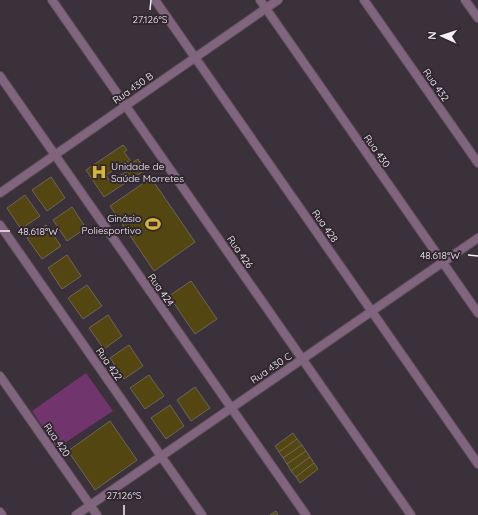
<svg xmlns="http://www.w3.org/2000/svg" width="478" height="515" viewBox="0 0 478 515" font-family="Quicksand,sans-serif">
  <rect width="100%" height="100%" fill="#3b313a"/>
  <polygon fill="#72346d" points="86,373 113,411 57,448 32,411"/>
  <g fill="#544611" stroke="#6b6759" fill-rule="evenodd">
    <path d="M123 145 127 150 124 152 132 163 138 159 145 170 104 197 86 170ZM127 161 132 168 110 182 106 175Z"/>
    <polygon points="51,177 65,198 47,211 32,190"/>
    <polygon points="151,178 195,242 154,271 110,206"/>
    <polygon points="25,195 40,216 21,229 7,208"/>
    <polygon points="72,207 86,228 67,241 53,220"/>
    <polygon points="46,225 61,246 42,259 27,238"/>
    <polygon points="67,255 81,276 62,289 48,268"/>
    <polygon points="191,281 217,319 195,334 169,296"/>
    <polygon points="87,285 102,306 83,319 68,298"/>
    <polygon points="108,315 122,336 104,349 89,328"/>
    <polygon points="129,345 143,366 124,379 110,358"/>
    <polygon points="149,375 164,396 145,409 130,388"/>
    <polygon points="195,387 210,408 191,421 177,400"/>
    <polygon points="170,405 184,426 166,439 151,418"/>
    <polygon points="110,421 137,460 95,490 68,451"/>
    <polygon points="293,433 297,439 279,452 275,446"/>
    <polygon points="297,439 302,445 283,458 279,452"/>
    <polygon points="302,445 306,451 287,464 283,458"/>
    <polygon points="306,451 310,457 291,471 287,464"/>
    <polygon points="310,457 314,463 296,477 291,471"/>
    <polygon points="314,463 318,469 300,483 296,477"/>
    <polygon points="276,511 278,515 270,515"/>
  </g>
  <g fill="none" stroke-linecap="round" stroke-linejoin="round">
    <defs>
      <g id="street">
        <polyline points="52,0 411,515"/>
        <polyline points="155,0 478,464"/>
        <polyline points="260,0 478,313"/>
        <polyline points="364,0 478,163"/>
        <polyline points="465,0 478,18"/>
        <polyline points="0,76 306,515"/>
        <polyline points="0,193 278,0"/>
        <polyline points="0,225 202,515"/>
        <polyline points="0,376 97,515"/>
        <polyline points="0,512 2,515"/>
        <polyline points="76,515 478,238"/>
      </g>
    </defs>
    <use href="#street" stroke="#595058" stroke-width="10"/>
    <use href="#street" stroke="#81647e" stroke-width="8"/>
  </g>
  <path fill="none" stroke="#f7f0f6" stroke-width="1.5" d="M150 10 151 0M0 231H10M468 255 478 256M124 515V505"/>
  <defs>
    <symbol id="hospital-bare" viewBox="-9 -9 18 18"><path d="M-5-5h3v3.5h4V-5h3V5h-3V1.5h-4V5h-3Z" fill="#d6b534" stroke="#312730" stroke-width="2.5" paint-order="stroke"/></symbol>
    <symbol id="stadium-bare" viewBox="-9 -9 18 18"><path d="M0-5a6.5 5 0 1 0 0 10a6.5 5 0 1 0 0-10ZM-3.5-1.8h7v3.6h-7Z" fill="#d6b534" stroke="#312730" stroke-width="2.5" paint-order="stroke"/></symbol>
  </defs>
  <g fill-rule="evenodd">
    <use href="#hospital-bare" x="88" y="161" width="22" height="22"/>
    <use href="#stadium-bare" x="142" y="213" width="22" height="22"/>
  </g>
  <g text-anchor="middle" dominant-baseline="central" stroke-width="4" stroke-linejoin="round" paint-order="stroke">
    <g font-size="10" fill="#f7f0f6" stroke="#312730">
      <text transform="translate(436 85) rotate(55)">Rua 432</text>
      <text transform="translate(133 88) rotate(-35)">Rua 430 B</text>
      <text transform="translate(377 151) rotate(55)">Rua 430</text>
      <text transform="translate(325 226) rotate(55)">Rua 428</text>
      <text transform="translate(240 252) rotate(55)">Rua 426</text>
      <text transform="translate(161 290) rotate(55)">Rua 424</text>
      <text transform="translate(109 364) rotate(55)">Rua 422</text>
      <text transform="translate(271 368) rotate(-34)">Rua 430 C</text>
      <text transform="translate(57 440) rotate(55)">Rua 420</text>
    </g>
    <g font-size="10" fill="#f7f0f6" stroke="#312730" text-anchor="start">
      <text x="111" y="166">Unidade de<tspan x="111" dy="12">Saúde Morretes</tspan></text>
      <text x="141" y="218" text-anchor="end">Ginásio<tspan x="141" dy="12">Poliesportivo</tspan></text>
    </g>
  </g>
  <g font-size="10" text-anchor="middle" fill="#f7f0f6" stroke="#312730" stroke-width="4" stroke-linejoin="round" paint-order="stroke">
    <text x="150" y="23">27.126°S</text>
    <text x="38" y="235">48.618°W</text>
    <text x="440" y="259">48.618°W</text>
    <text x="124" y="499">27.126°S</text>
  </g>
  <g transform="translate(442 36) rotate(273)" stroke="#312730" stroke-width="3" paint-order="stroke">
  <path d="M0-3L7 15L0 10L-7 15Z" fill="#f7f0f6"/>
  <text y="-6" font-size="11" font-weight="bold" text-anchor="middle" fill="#f7f0f6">N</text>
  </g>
</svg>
